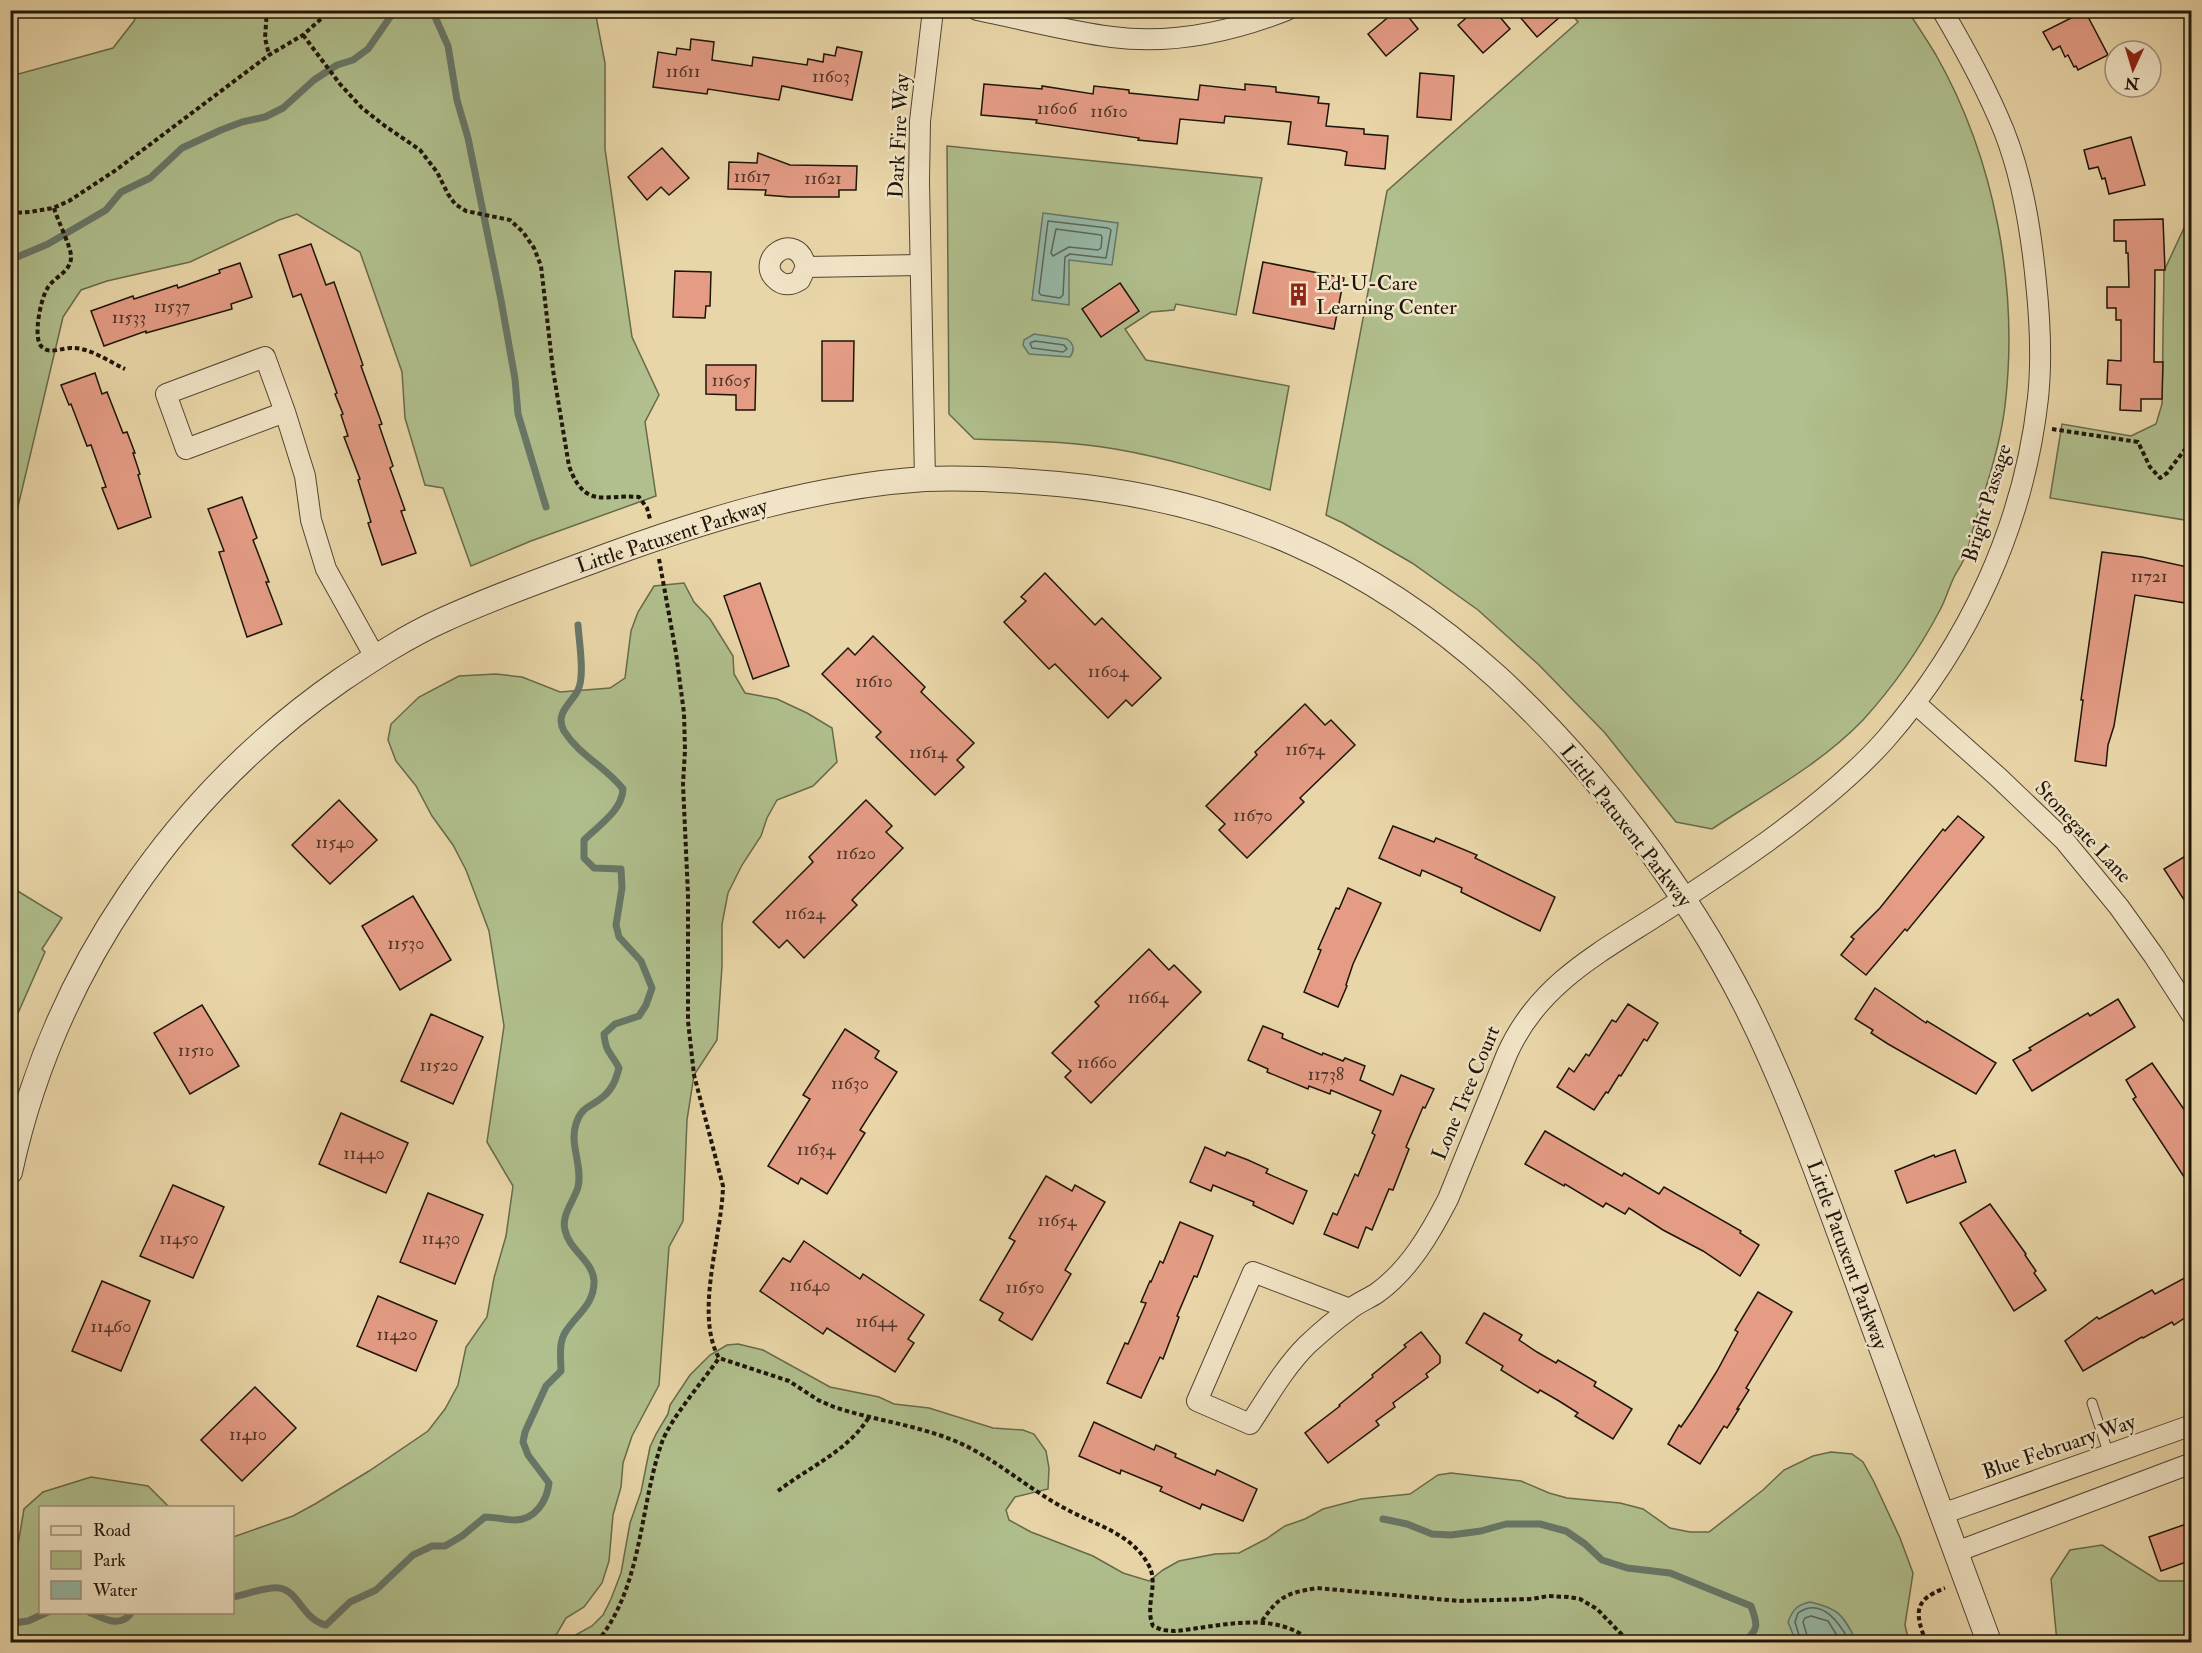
<svg xmlns="http://www.w3.org/2000/svg" width="2202" height="1653" viewBox="0 0 2202 1653" font-family="'IM FELL Double Pica',serif">
  <rect width="100%" height="100%" fill="#e9d6a8"/>
  <filter id="stains"><feTurbulence type="fractalNoise" baseFrequency=".00333" numOctaves="4"/><feColorMatrix values="0 0 0 0 .2 0 0 0 0 .09 0 0 0 0 .02 0 0 0 .5 -.17"/></filter>
  <radialGradient id="worn" r=".72"><stop offset=".6" stop-color="#630" stop-opacity="0"/><stop offset="1" stop-color="#630" stop-opacity=".3"/></radialGradient>
  <g fill="#b0bf8d" stroke="#676a4b" stroke-width="1.5">
    <polygon points="138,11 595,11 605,63 605,149 632,337 659,395 645,422 656,496 531,541 471,566 443,488 425,485 405,418 402,372 360,252 297,214 279,220 190,262 107,281 81,290 63,317 11,536 11,76 113,48 134,21"/>
    <path d="M1569 11H1908C1917 25 1927 40 1936 55 1995 159 2019 288 2005 406 2000 447 1986 487 1974 526 1970 537 1969 549 1964 559 1962 564 1958 570 1955 575 1949 587 1946 599 1940 610 1919 650 1893 687 1863 720 1821 764 1763 795 1712 829L1676 822 1605 733 1539 665 1478 610 1412 563 1343 523 1326 515 1387 191 1578 22Z"/>
    <path d="M947 146 1262 178 1236 315 1176 304 1174 310 1151 312 1125 329 1146 360 1289 386 1270 490C1219 474 1168 458 1115 449 1069 441 1021 441 974 439L949 414Z"/>
    <polygon points="2191,213 2191,521 2050,498 2062,424 2131,436 2156,424 2162,404 2164,271"/>
    <polygon points="684,583 694,602 710,619 733,656 734,674 745,693 777,699 807,713 832,728 837,762 813,786 777,800 767,818 761,836 742,865 728,893 722,924 722,966 717,1040 694,1075 687,1120 683,1221 669,1247 659,1385 632,1436 623,1463 621,1487 613,1515 609,1561 602,1583 584,1607 566,1618 552,1642 11,1642 15,1563 24,1509 43,1492 91,1477 148,1486 169,1507 40,1508 40,1612 232,1612 233,1537 293,1516 315,1504 369,1471 428,1431 445,1409 458,1385 466,1347 487,1317 494,1278 506,1236 513,1186 487,1142 504,1026 489,931 466,870 453,845 432,816 416,786 396,761 388,740 391,724 419,697 459,676 496,674 522,677 560,692 610,688 625,678 631,631 638,612 654,586"/>
    <polygon points="11,887 62,918 42,949 45,952 11,1029"/>
    <polygon points="738,1344 763,1350 830,1387 879,1397 894,1404 929,1408 993,1428 1023,1430 1034,1434 1046,1451 1049,1468 1048,1489 1015,1497 1006,1510 1009,1520 1031,1532 1093,1556 1123,1573 1149,1581 1163,1570 1179,1561 1215,1554 1239,1553 1266,1539 1285,1526 1305,1519 1323,1509 1361,1499 1410,1494 1438,1475 1451,1473 1521,1481 1549,1493 1567,1498 1620,1503 1643,1509 1670,1528 1690,1532 1709,1532 1763,1490 1784,1470 1813,1456 1831,1452 1852,1454 1863,1462 1874,1482 1900,1538 1913,1573 1905,1625 1909,1642 563,1642 592,1626 603,1615 611,1599 621,1573 630,1523 641,1492 650,1447 656,1434 668,1414 670,1405 690,1375 710,1355 727,1345"/>
    <polygon points="2102,1545 2159,1581 2191,1581 2191,1642 2057,1642 2051,1579 2070,1550"/>
  </g>
  <g fill="#97b9a8" stroke="#677768" stroke-width="1.5">
    <polygon points="1043,213 1118,223 1112,265 1069,260 1069,305 1032,300"/>
    <path d="M1034 334 1067 339C1074 344 1075 350 1070 357L1029 354 1023 345 1024 340Z"/>
    <path d="M1810 1602C1841 1609 1843 1616 1857 1642H1796L1788 1622C1793 1609 1797 1605 1810 1602Z"/>
  </g>
  <g fill="none" stroke-linecap="round" stroke-linejoin="round">
    <g stroke="#5a6758" stroke-width="1.5">
      <polygon points="1048,221 1108,228 1111,230 1106,258 1070,254 1065,257 1063,295 1060,298 1041,295 1039,293"/>
      <polygon points="1056,229 1101,235 1102,237 1101,248 1098,250 1069,247 1053,256 1051,253"/>
      <polygon points="1035,341 1064,345 1067,349 1063,352 1032,348 1030,343"/>
      <path d="M1801 1642 1795 1622 1798 1613C1822 1596 1840 1624 1850 1642"/>
      <polyline points="1809,1642 1803,1622 1805,1618 1811,1616 1828,1621 1841,1642"/>
    </g>
    <g stroke="#677768" stroke-width="7">
      <polyline points="432,10 448,46 457,100 468,138 501,300 515,379 518,414 546,507"/>
      <polyline points="10,260 48,244 106,210 121,192 150,178 182,148 221,130 242,122 265,117 283,108 314,80 337,65 353,60 368,49 395,10"/>
      <path d="M1383 1519 1407 1524 1432 1534 1451 1535 1481 1531 1506 1524H1540L1566 1531 1585 1544 1602 1560 1627 1568 1670 1573 1751 1606C1758 1625 1759 1629 1744 1642"/>
      <path d="M232 1597C245 1595 267 1586 279 1588 298 1590 303 1620 326 1625L350 1602 376 1590 413 1555 432 1546H445L462 1536 485 1517C495 1517 506 1520 515 1520 535 1520 547 1501 549 1483L528 1455 523 1442 525 1432 546 1386 561 1371C561 1358 558 1343 566 1331 577 1314 595 1304 594 1280 592 1260 569 1250 565 1230 561 1215 574 1201 578 1187 583 1166 569 1144 576 1124 582 1105 592 1107 604 1096 613 1088 616 1079 619 1068 611 1052 606 1054 604 1034L615 1024 639 1016 646 1005 652 988 641 961 619 937 616 925 622 888 621 869 594 868 584 858V840C599 825 622 811 623 789 606 767 579 755 564 731 554 713 572 703 578 690 585 676 579 641 578 625"/>
      <path d="M89 1612C104 1619 120 1629 132 1612"/>
      <polyline points="13,1623 28,1621 48,1612"/>
    </g>
  </g>
  <g fill="#e49c85" stroke="#1e1509" stroke-width="1.5">
    <polygon points="1397,10 1403,10 1418,29 1386,56 1368,34"/>
    <polygon points="1457,10 1494,10 1510,29 1483,53 1458,25 1465,19"/>
    <polygon points="1514,10 1568,10 1537,37"/>
    <polygon points="2085,11 2108,55 2078,70 2076,66 2074,67 2068,55 2065,57 2060,46 2053,50 2043,32"/>
    <polygon points="691,39 714,42 712,60 752,66 753,57 807,65 808,59 823,62 824,54 835,56 837,47 862,52 852,100 782,86 779,100 708,89 707,94 653,87 658,52 676,55 677,48 690,50"/>
    <polygon points="1420,73 1454,76 1451,120 1417,117"/>
    <polygon points="984,84 1042,89 1042,86 1093,94 1094,86 1129,90 1129,93 1198,100 1200,85 1245,90 1245,84 1276,87 1276,92 1319,97 1318,103 1329,104 1326,126 1364,129 1364,134 1388,136 1385,169 1345,165 1347,152 1340,150 1288,144 1291,122 1225,116 1224,123 1180,119 1177,144 1138,140 1139,138 1036,123 1037,120 981,115"/>
    <polygon points="2131,137 2145,185 2109,194 2105,178 2102,179 2098,167 2089,169 2084,150"/>
    <polygon points="662,148 689,178 669,195 661,187 647,200 628,177"/>
    <polygon points="758,153 790,165 857,166 856,190 839,190 839,197 790,197 765,195 766,190 728,189 729,162 757,163"/>
    <polygon points="2163,219 2165,270 2155,270 2154,362 2163,362 2162,399 2141,399 2141,411 2120,410 2121,385 2107,384 2108,360 2121,361 2121,320 2116,320 2116,308 2107,308 2107,287 2129,287 2128,253 2126,253 2126,241 2114,241 2114,220"/>
    <polygon points="311,244 326,285 334,282 363,365 361,366 382,424 379,425 393,466 390,468 405,510 401,511 416,553 382,565 368,523 371,522 358,480 360,479 344,437 348,436 341,415 343,414 335,394 337,393 301,294 293,297 279,255"/>
    <polygon points="1263,262 1344,278 1334,329 1253,313"/>
    <polygon points="240,263 252,297 231,304 232,309 146,333 146,331 104,346 91,311 133,296 134,299 177,285 178,288 220,273 219,270"/>
    <polygon points="675,271 711,272 710,306 706,306 705,318 673,317"/>
    <polygon points="1120,283 1139,311 1101,337 1082,309"/>
    <polygon points="822,341 854,341 853,401 822,401"/>
    <polygon points="706,365 756,365 755,410 736,410 736,395 706,394"/>
    <polygon points="95,373 102,394 107,392 123,433 127,432 135,453 133,453 140,474 138,475 151,517 118,529 102,488 106,487 91,445 87,446 71,404 69,405 61,385"/>
    <polygon points="242,497 257,538 253,540 269,582 266,582 282,624 247,637 219,552 224,551 208,509"/>
    <polygon points="2102,552 2142,557 2192,568 2192,604 2135,595 2114,726 2108,745 2106,766 2075,761 2083,700 2081,700"/>
    <polygon points="1045,573 1095,625 1102,618 1161,678 1132,706 1126,700 1108,718 1055,664 1049,669 1004,622 1026,601 1021,597"/>
    <polygon points="760,583 789,666 753,679 724,596"/>
    <polygon points="873,636 925,687 921,692 974,743 957,760 964,767 935,795 876,737 881,732 822,674 848,648 855,655"/>
    <polygon points="1305,704 1325,725 1331,720 1355,745 1300,798 1304,802 1247,858 1219,830 1225,824 1206,806 1257,755 1255,752"/>
    <polygon points="339,800 377,840 330,884 292,845"/>
    <polygon points="866,800 892,826 886,832 903,848 852,900 857,905 804,958 787,940 779,948 753,922 813,862 809,857"/>
    <polygon points="1958,816 1984,837 1907,931 1905,929 1866,975 1841,955 1854,939 1851,937 1880,908 1943,829 1945,831"/>
    <polygon points="1393,826 1434,842 1436,838 1477,855 1475,858 1555,897 1540,931 1461,892 1462,888 1422,870 1420,876 1379,858"/>
    <polygon points="2192,852 2192,912 2164,869"/>
    <polygon points="1348,888 1381,903 1353,964 1346,985 1347,986 1338,1007 1304,992 1321,950 1318,949 1336,908 1339,909"/>
    <polygon points="413,896 451,960 400,990 362,926"/>
    <polygon points="1149,949 1169,970 1174,965 1201,992 1091,1103 1065,1077 1071,1071 1052,1053 1099,1006 1095,1002"/>
    <polygon points="1875,988 1926,1023 1927,1021 1996,1063 1976,1094 1888,1044 1871,1033 1873,1030 1855,1019"/>
    <polygon points="2118,999 2135,1027 2032,1091 2013,1060 2031,1050 2029,1048 2056,1032 2088,1013 2090,1016"/>
    <polygon points="1628,1004 1658,1023 1647,1041 1644,1039 1621,1076 1619,1075 1608,1093 1606,1092 1594,1110 1557,1087 1569,1068 1574,1072 1586,1054 1589,1056 1612,1020 1616,1022"/>
    <polygon points="202,1005 239,1066 190,1094 154,1033"/>
    <polygon points="431,1014 483,1037 453,1104 401,1081"/>
    <polygon points="1263,1026 1283,1034 1282,1038 1322,1055 1323,1053 1343,1061 1345,1058 1365,1066 1360,1080 1393,1095 1401,1075 1434,1089 1425,1108 1423,1107 1406,1147 1409,1149 1393,1190 1389,1189 1372,1230 1366,1227 1358,1248 1324,1234 1333,1213 1337,1215 1355,1174 1358,1176 1375,1135 1372,1133 1381,1111 1331,1090 1330,1094 1309,1086 1308,1089 1267,1072 1268,1069 1248,1060"/>
    <polygon points="845,1029 879,1051 875,1058 897,1072 860,1130 865,1133 827,1194 801,1178 798,1184 768,1166 810,1099 803,1095"/>
    <polygon points="2152,1063 2192,1121 2192,1189 2133,1099 2136,1097 2126,1080"/>
    <polygon points="341,1113 408,1143 386,1193 319,1164"/>
    <polygon points="1545,1131 1622,1176 1624,1173 1659,1194 1664,1187 1741,1231 1740,1233 1759,1245 1740,1276 1703,1251 1663,1230 1629,1208 1625,1214 1606,1203 1603,1207 1565,1184 1564,1186 1525,1164"/>
    <polygon points="1205,1147 1225,1156 1227,1152 1248,1160 1268,1169 1266,1173 1307,1191 1293,1224 1253,1205 1254,1202 1213,1185 1211,1191 1190,1182"/>
    <polygon points="1955,1150 1966,1182 1907,1203 1895,1171 1934,1155 1935,1157"/>
    <polygon points="1046,1176 1072,1191 1075,1185 1105,1202 1065,1270 1071,1274 1032,1340 999,1320 1003,1313 980,1300 1015,1241 1009,1238"/>
    <polygon points="173,1185 224,1207 193,1278 140,1256"/>
    <polygon points="428,1193 483,1215 455,1284 400,1262"/>
    <polygon points="1990,1204 2026,1254 2025,1255 2036,1271 2034,1273 2046,1290 2014,1311 1960,1223"/>
    <polygon points="1180,1222 1213,1236 1197,1277 1194,1276 1177,1316 1179,1317 1163,1359 1160,1357 1141,1398 1107,1383 1125,1343 1128,1344 1137,1324 1146,1303 1141,1302 1150,1281 1151,1282 1160,1261 1163,1263"/>
    <polygon points="804,1241 860,1279 863,1274 924,1315 908,1339 914,1343 895,1372 827,1328 823,1334 760,1291 783,1258 790,1262"/>
    <polygon points="2192,1274 2192,1313 2174,1325 2172,1322 2143,1338 2142,1337 2083,1371 2065,1341 2097,1317 2099,1319 2152,1290 2155,1294"/>
    <polygon points="102,1281 150,1301 121,1371 72,1351"/>
    <polygon points="1758,1292 1792,1312 1746,1388 1749,1390 1737,1409 1739,1409 1727,1428 1724,1426 1700,1464 1668,1444 1679,1425 1681,1427 1694,1408 1717,1371 1738,1332 1735,1330"/>
    <polygon points="378,1296 437,1321 416,1371 357,1346"/>
    <polygon points="1484,1313 1522,1335 1519,1340 1537,1352 1556,1363 1558,1360 1596,1382 1594,1386 1632,1409 1613,1439 1575,1416 1578,1413 1559,1401 1540,1390 1538,1393 1501,1370 1503,1366 1466,1343"/>
    <polygon points="1421,1332 1440,1356 1440,1363 1426,1374 1428,1377 1393,1403 1395,1407 1376,1421 1379,1425 1328,1463 1305,1433 1340,1406 1339,1405 1373,1377 1372,1375 1406,1347 1404,1345"/>
    <polygon points="255,1387 296,1428 242,1481 201,1440"/>
    <polygon points="1094,1422 1154,1450 1156,1445 1176,1454 1175,1457 1215,1475 1217,1470 1257,1489 1243,1521 1202,1504 1200,1509 1160,1491 1162,1487 1121,1470 1120,1474 1079,1456"/>
    <polygon points="2192,1522 2192,1560 2161,1571 2149,1537"/>
  </g>
  <g fill="none" stroke-linecap="round" stroke-linejoin="round">
    <defs>
      <polyline id="service" points="2092,1403 2109,1455"/>
      <g id="minor">
        <path d="M977 10C1022 19 1067 31 1112 37 1172 45 1231 32 1287 10"/>
        <path d="M806 267 800 280C792 285 785 286 778 281 751 261 797 227 806 267L920 265"/>
        <polyline points="285,412 265,357 166,394 186,449 285,412 305,476 311,520 326,569 375,657"/>
        <polyline points="925,479 919,182 920,121 933,10"/>
        <polyline points="1915,703 1998,777 2064,840 2119,907 2154,956 2192,1015"/>
        <path d="M1350 1309 1253 1272 1197 1401 1250 1424C1268 1397 1284 1368 1307 1345 1320 1333 1335 1320 1349 1310 1357 1303 1368 1299 1377 1293 1409 1270 1430 1234 1448 1199L1507 1054C1538 984 1599 953 1661 913 1697 890 1733 866 1768 841 1809 811 1851 778 1885 740 1969 644 2024 525 2038 398 2042 360 2040 320 2036 282 2031 231 2023 179 2004 131 1987 89 1965 49 1942 10"/>
        <polyline points="1942,1514 2192,1425"/>
        <polyline points="1956,1552 2192,1463"/>
      </g>
      <path id="tertiary" d="M10 1172C53 973 174 796 341 680 374 658 407 636 443 620 497 595 553 576 609 555 710 518 816 486 925 479 969 477 1014 480 1058 484 1229 500 1369 561 1497 677 1594 766 1686 888 1746 1006 1792 1098 1826 1197 1862 1295 1904 1410 1946 1527 1989 1642"/>
    </defs>
    <use href="#service" stroke="#514531" stroke-width="11"/>
    <use href="#minor" stroke="#514531" stroke-width="22"/>
    <use href="#tertiary" stroke="#514531" stroke-width="26"/>
    <g stroke="#1e1509" stroke-width="4" stroke-dasharray="4.5 3" stroke-linecap="butt">
      <polyline points="267,10 265,38 269,55"/>
      <path d="M303 35 340 84 362 108 385 126 420 150 437 172 448 194 455 204 466 211 510 220 523 232 534 248 541 266 553 370 569 466C585 510 604 494 639 497L647 508 650 519"/>
      <path d="M54 208C57 219 71 247 71 256 72 272 53 277 47 289 41 298 32 339 42 347 50 355 64 347 73 348 90 348 110 362 125 369"/>
      <polyline points="10,213 30,212 53,208 69,201 116,170 269,55 303,35 331,10"/>
      <polyline points="2052,429 2138,442 2150,467 2160,478 2167,473 2192,440"/>
      <path d="M659 559 676 653 684 713 685 750 683 784 688 895V1021L694 1075 723 1186C722 1236 694 1314 719 1358L789 1381 818 1400 834 1407C879 1422 928 1426 970 1448 1004 1466 1032 1491 1066 1509 1095 1525 1131 1533 1148 1564 1160 1584 1144 1605 1153 1626L1162 1630 1175 1631C1218 1627 1276 1609 1311 1642"/>
      <path d="M778 1491C809 1467 848 1451 869 1417"/>
      <path d="M1262 1621C1279 1596 1287 1593 1317 1588L1459 1601 1532 1599 1548 1596 1568 1597 1580 1599 1597 1609 1629 1642"/>
      <path d="M597 1642C643 1586 639 1508 662 1442 671 1418 703 1381 719 1358"/>
      <path d="M1926 1642C1915 1613 1913 1600 1945 1588"/>
    </g>
    <use href="#service" stroke="#f1e4c6" stroke-width="9"/>
    <use href="#minor" stroke="#f1e4c6" stroke-width="20"/>
    <use href="#tertiary" stroke="#f1e4c6" stroke-width="24"/>
  </g>
  <defs>
    <symbol id="building-bare" viewBox="-9 -9 18 18"><path d="M-4-6H4V6H1V3H-1V6H-4ZM-2.5-4.3h1.7v1.8h-1.7ZM.8-4.3h1.7v1.8H.8ZM-2.5-1h1.7V.8h-1.7ZM.8-1h1.7V.8H.8Z" fill="#8f2418" stroke="#f1e4c6" stroke-width="2.5" paint-order="stroke"/></symbol>
  </defs>
  <g fill-rule="evenodd">
    <use href="#building-bare" x="1282" y="278" width="33" height="33"/>
  </g>
  <g text-anchor="middle" dominant-baseline="central" stroke-width="5" stroke-linejoin="round" paint-order="stroke">
    <g font-size="18" fill="#503728">
      <text x="683" y="71">11611</text>
      <text x="831" y="76">11603</text>
      <text x="1057" y="108">11606</text>
      <text x="1109" y="111">11610</text>
      <text x="752" y="176">11617</text>
      <text x="823" y="178">11621</text>
      <text x="172" y="306">11537</text>
      <text x="129" y="317">11533</text>
      <text x="731" y="380">11605</text>
      <text x="2149" y="576">11721</text>
      <text x="1108" y="671">11604</text>
      <text x="874" y="681">11610</text>
      <text x="1305" y="749">11674</text>
      <text x="928" y="752">11614</text>
      <text x="1253" y="815">11670</text>
      <text x="335" y="842">11540</text>
      <text x="856" y="853">11620</text>
      <text x="805" y="913">11624</text>
      <text x="406" y="943">11530</text>
      <text x="1148" y="997">11664</text>
      <text x="196" y="1050">11510</text>
      <text x="1097" y="1062">11660</text>
      <text x="439" y="1065">11520</text>
      <text x="1326" y="1074">11738</text>
      <text x="850" y="1083">11630</text>
      <text x="816" y="1149">11634</text>
      <text x="364" y="1153">11440</text>
      <text x="1057" y="1220">11654</text>
      <text x="179" y="1238">11450</text>
      <text x="441" y="1238">11430</text>
      <text x="810" y="1285">11640</text>
      <text x="1025" y="1287">11650</text>
      <text x="876" y="1321">11644</text>
      <text x="111" y="1326">11460</text>
      <text x="397" y="1334">11420</text>
      <text x="248" y="1434">11410</text>
    </g>
    <g font-size="21" fill="#1e1509" stroke="#f1e4c6">
      <text transform="translate(899 136) rotate(-87)">Dark Fire Way</text>
      <text transform="translate(1987 503) rotate(-73)">Bright Passage</text>
      <text transform="translate(672 536) rotate(-18)">Little Patuxent Parkway</text>
      <text transform="translate(1626 826) rotate(52)">Little Patuxent Parkway</text>
      <text transform="translate(2083 832) rotate(47)">Stonegate Lane</text>
      <text transform="translate(1466 1093) rotate(-67)">Lone Tree Court</text>
      <text transform="translate(1847 1255) rotate(70)">Little Patuxent Parkway</text>
      <text transform="translate(2059 1447) rotate(-19)">Blue February Way</text>
    </g>
    <g font-size="21" fill="#1e1509" stroke="#f1e4c6" text-anchor="start">
      <text x="1316" y="283">Ed-U-Care<tspan x="1316" dy="24">Learning Center</tspan></text>
    </g>
  </g>
  <rect width="2202" height="1653" fill="none" stroke="#e9d6a8" stroke-width="36"/>
  <rect x="12" y="12" width="2178" height="1629" fill="none" stroke="#1e1509" stroke-width="3"/>
  <rect x="18" y="18" width="2166" height="1617" fill="none" stroke="#1e1509" stroke-width="1.5"/>
  <rect x="39" y="1506" width="195" height="108" fill="#f1e4c6" stroke="#9d917a" stroke-width="1.5"/>
  <rect x="51" y="1526" width="30" height="9" fill="#f1e4c6" stroke="#9d917a" stroke-width="1.5"/>
  <text x="93" y="1536" font-size="18" fill="#1e1509">Road</text>
  <rect x="51" y="1551" width="30" height="18" fill="#b0bf8d" stroke="#9d917a" stroke-width="1.5"/>
  <text x="93" y="1566" font-size="18" fill="#1e1509">Park</text>
  <rect x="51" y="1581" width="30" height="18" fill="#97b9a8" stroke="#9d917a" stroke-width="1.5"/>
  <text x="93" y="1596" font-size="18" fill="#1e1509">Water</text>
  <g transform="translate(2133 69) rotate(184)"><circle r="28" fill="#f1e4c6" stroke="#9d917a" stroke-width="1.5"/>
  <path d="M0-4.5L10 22L0 15L-10 22Z" fill="#8f2418"/>
  <text y="-9" font-size="16" font-weight="bold" text-anchor="middle" fill="#1e1509">N</text>
  </g>
  <rect width="100%" height="100%" filter="url(#stains)"/>
  <rect width="100%" height="100%" fill="url(#worn)"/>
</svg>
